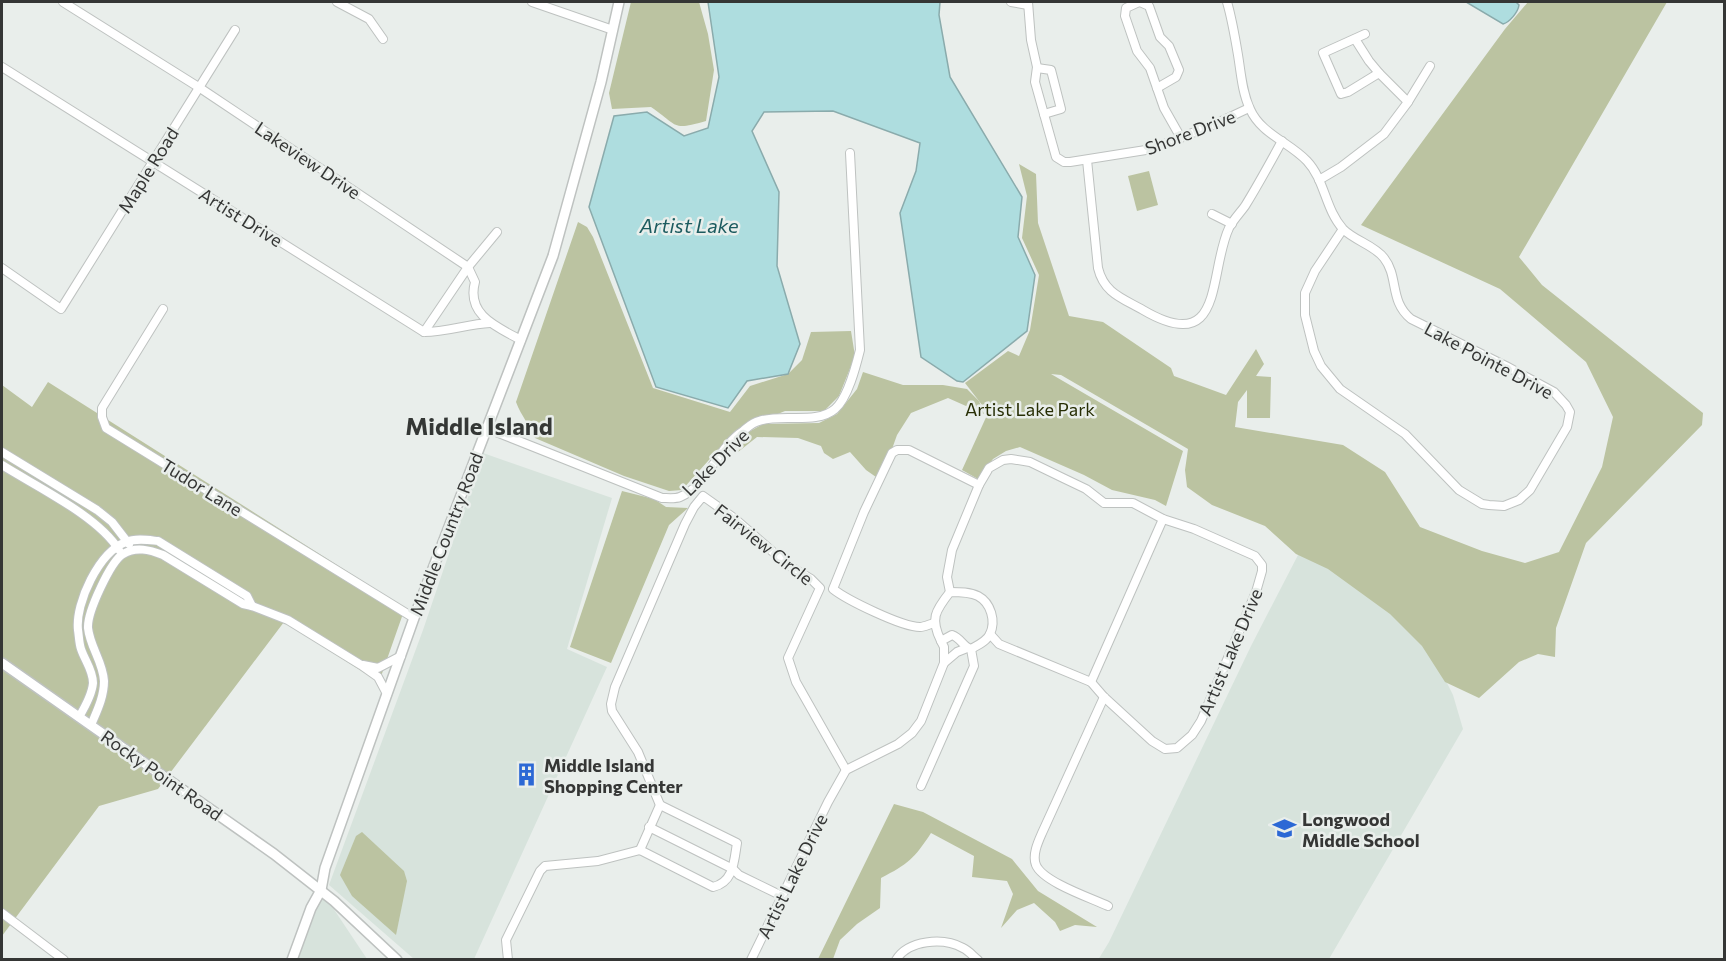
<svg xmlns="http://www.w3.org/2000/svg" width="1726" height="961" viewBox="0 0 1726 961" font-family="Commissioner,sans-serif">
  <rect width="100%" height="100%" fill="#e9eeeb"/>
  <g fill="#d7e3dc">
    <polygon points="483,453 612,498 567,649 607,667 474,959 414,959 329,885 423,630"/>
    <polygon points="1328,514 1440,669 1453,695 1463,729 1329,959 1098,960 1109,942 1251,646 1313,526"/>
    <polygon points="321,890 367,959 296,959"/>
  </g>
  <g fill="#bbc3a1">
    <path d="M631 2H699L708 34 714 70 706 121C671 131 679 126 651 107L612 109 609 93Z"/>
    <polygon points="1528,2 1667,2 1519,257 1542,285 1703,413 1702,425 1586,543 1556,628 1555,657 1538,654 1519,662 1479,698 1445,682 1422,646 1390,614 1328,569 1296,554 1265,526 1212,505 1187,487 1185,470 1188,449 1061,375 1051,374 1183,451 1166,506 1155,500 1112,490 1084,475 1020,447 1006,451 993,459 978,479 962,470 988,413 979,401 984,414 948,398 911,413 897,435 892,449 876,477 866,470 850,452 833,459 824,453 821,446 798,438 757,437 738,452 745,434 763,424 819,423 837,414 857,389 863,372 903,385 943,385 967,389 979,401 965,383 1008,351 1019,356 1030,330 1039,275 1022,238 1027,196 1019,164 1036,174 1038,223 1069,316 1103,322 1171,368 1174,376 1226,395 1256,349 1264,364 1256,376 1271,377 1270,418 1247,418 1247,390 1238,402 1235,427 1343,445 1385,472 1420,527 1482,551 1525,563 1559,552 1602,467 1613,417 1586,362 1500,289 1361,225 1505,29"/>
    <polygon points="1149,171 1158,205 1137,211 1128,176"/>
    <path d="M578 222 587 227 593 237 653 388 730 412 750 386 788 374 802 360 811 332 851 331 855 356 839 396 824 411H785L734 432 682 490 669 491 624 476 535 438C530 425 521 416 516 402Z"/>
    <polygon points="48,382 405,608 379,682 284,622 158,789 99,806 2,936 2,385 32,407"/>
    <polygon points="622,491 654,499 666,507 688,508 669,525 611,663 570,647"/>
    <path d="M894 804 923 812 1012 859 1038 891 1097 927 1075 925 1060 931 1055 922 1034 903 1017 910 1001 928 1013 894 1007 881 972 877 974 856 931 833C914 859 908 864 881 878L880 908 857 924 840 940 833 959H818Z"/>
    <polygon points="362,832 404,871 407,881 396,935 352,896 340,875 356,836"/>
  </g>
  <g fill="#aedddf" stroke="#8aabac" stroke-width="1.5">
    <polygon points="708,2 940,2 939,15 950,77 1022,197 1018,237 1035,275 1027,331 963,382 957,381 921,357 900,213 916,171 920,143 833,111 764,112 752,131 779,192 777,266 800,344 788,374 747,381 728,408 656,387 589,207 614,116 647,112 684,136 708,128 719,77"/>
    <path d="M1466 2H1516L1519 5C1518 12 1510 22 1503 24Z"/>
  </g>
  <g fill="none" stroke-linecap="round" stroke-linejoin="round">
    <defs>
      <g id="minor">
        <path d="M63 2 200 88 468 267 475 282C466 315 497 327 521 340"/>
        <polyline points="337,2 369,19 383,39"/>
        <polyline points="532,2 613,30"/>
        <polyline points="1011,2 1028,5"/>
        <polyline points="1028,2 1031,40 1037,67 1035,82 1056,157 1064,162 1070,162 1152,149 1215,124 1249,108"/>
        <polyline points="1139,2 1126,8 1125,16 1137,51 1150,68 1164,108 1181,138"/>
        <polyline points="1140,2 1149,6 1160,37 1169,46 1179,70 1176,77 1157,88"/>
        <path d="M1227 2C1232 19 1235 37 1238 55 1241 73 1242 92 1250 109 1261 134 1289 142 1307 161 1325 180 1325 209 1343 229 1355 241 1374 245 1384 258 1399 277 1389 301 1411 319L1506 366 1554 392 1566 405 1570 412 1567 427 1530 490 1519 500 1504 506 1489 505 1482 504 1459 490 1405 434 1340 389 1321 366 1314 351 1305 315V293L1315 271 1343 229"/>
        <polyline points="1355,39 1369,61 1379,73"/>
        <path d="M2 67 424 332C447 332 468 324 490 323"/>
        <polyline points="1037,68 1051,70 1061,109 1044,114"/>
        <polyline points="1408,102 1430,66"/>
        <path d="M1087 160 1098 268C1104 293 1122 298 1143 310 1225 358 1208 273 1229 228 1233 220 1240 213 1245 206 1258 185 1270 163 1282 141"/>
        <polyline points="1319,180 1341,167 1384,134 1408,102 1379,73 1348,92 1341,94 1323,53 1365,34"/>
        <polyline points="1212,214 1232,224"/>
        <polyline points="2,268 61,309 235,30"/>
        <polyline points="163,309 102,408 102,417 106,428 414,618"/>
        <polyline points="424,332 468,267 497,232"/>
        <path d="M486 428 662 498C667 498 675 499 680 497 706 487 718 447 743 431 748 427 753 422 759 421 781 413 817 425 835 409 848 398 856 366 860 350L850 153"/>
        <polyline points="2,452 97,510 112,522 129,544"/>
        <path d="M2 465C37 487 98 516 119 550"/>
        <polyline points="950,592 947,577 952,550 979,485 989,468 1003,460 1011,459 1030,462 1063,478 1086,489 1104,503 1133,503 1163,519 1194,529 1255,556 1262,565 1262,571 1256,592 1201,721 1192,735 1177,748 1165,749 1152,741 1104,697 1091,682 999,644 990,634"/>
        <path d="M950 592C960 592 970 592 978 596 991 603 996 621 990 634 987 641 978 645 971 649 963 647 961 638 952 635L941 641C930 619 935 611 950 592Z"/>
        <path d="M934 623C930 624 924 627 920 627 902 627 847 600 833 589L864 512 892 453 897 450H909L979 485"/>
        <polyline points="941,641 944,647 944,663 957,652 967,648"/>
        <polyline points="363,665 378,668 401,656"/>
        <polyline points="1091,682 1163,519"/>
        <path d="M1104 697 1042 833C1038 842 1032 855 1036 865 1043 882 1091 898 1108 906"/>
        <path d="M79 717C85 707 92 695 93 683 93 670 85 661 81 649 79 643 79 636 78 630 75 603 99 552 126 542 136 538 148 540 158 541L247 596 252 606"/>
        <path d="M91 725C97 711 104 697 104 681 103 662 90 647 88 628 87 612 111 561 123 554 136 546 150 550 163 555L243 604 252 606 288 620 361 665 378 677 387 694"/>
        <polyline points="921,786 974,666 971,649"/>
        <polyline points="649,827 733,869 739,875 782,896"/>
        <polyline points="640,850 660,805"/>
        <polyline points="2,913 64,960"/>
        <path d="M508 960 506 940 540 871 545 866 598 861 640 850 713 887C734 882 734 861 737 843L660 805 638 752 612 711 611 704 615 687 685 524 694 507 703 496 734 518 788 565 811 579 820 588 788 658 796 682 846 770"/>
        <polyline points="751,960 828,802 846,770 898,744 912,733 921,721 944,663"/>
        <path d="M896 960C908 940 943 937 963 948 968 950 973 956 978 960"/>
      </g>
      <g id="major">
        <polyline points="2,663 274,854 334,901 397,960"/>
        <polyline points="292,960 311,908 321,890 325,868 414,618 553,256 601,82 619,2"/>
      </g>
    </defs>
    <use href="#minor" stroke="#bec2c0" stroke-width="10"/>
    <use href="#major" stroke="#bec2c0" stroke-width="12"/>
    <use href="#minor" stroke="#fff" stroke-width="8"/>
    <use href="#major" stroke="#fff" stroke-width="9"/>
  </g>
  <defs>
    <symbol id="building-bare" viewBox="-9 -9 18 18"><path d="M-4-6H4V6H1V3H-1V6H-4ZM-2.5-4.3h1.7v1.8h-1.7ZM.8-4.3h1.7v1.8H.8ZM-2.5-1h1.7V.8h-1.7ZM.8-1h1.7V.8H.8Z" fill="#2c68d5" stroke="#e9eeeb" stroke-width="2.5" paint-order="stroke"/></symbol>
    <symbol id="school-bare" viewBox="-9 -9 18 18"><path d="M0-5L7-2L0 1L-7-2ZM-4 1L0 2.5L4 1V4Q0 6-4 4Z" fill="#2c68d5" stroke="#e9eeeb" stroke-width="2.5" paint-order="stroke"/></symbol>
  </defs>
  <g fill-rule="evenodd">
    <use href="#building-bare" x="510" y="758" width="33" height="33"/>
    <use href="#school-bare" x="1268" y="812" width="33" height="33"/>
  </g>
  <g text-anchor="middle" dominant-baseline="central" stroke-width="5" stroke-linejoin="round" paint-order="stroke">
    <g font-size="18" fill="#353635" stroke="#e9eeeb">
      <text transform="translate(1190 132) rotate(-21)">Shore Drive</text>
      <text transform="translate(308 160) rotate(34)">Lakeview Drive</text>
      <text transform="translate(148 170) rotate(-58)">Maple Road</text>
      <text transform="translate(241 217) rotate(32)">Artist Drive</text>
      <text transform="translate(1489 360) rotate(28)">Lake Pointe Drive</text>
      <text transform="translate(715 462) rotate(-45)">Lake Drive</text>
      <text transform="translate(202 487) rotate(32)">Tudor Lane</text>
      <text transform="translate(446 534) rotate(-69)">Middle Country Road</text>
      <text transform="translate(764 544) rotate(38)">Fairview Circle</text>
      <text transform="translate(1230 652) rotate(-67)">Artist Lake Drive</text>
      <text transform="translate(162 775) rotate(35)">Rocky Point Road</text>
      <text transform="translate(792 876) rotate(-64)">Artist Lake Drive</text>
    </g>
    <g font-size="18" fill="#272e04" stroke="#e9eeeb">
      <text x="1030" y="409">Artist Lake Park</text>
    </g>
    <g font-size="18" font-weight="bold" fill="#353635" stroke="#e9eeeb" text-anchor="start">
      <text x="544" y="765">Middle Island<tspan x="544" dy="21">Shopping Center</tspan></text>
      <text x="1302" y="819">Longwood<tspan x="1302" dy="21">Middle School</tspan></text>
    </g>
    <g font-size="20" font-style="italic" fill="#1c5b5f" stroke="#e9eeeb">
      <text x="689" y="225">Artist Lake</text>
    </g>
    <g font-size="24" font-weight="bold" fill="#343735" stroke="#e9eeeb">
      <text x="479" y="425">Middle Island</text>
    </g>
  </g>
  <rect width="1726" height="961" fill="none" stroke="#353635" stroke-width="6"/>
</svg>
